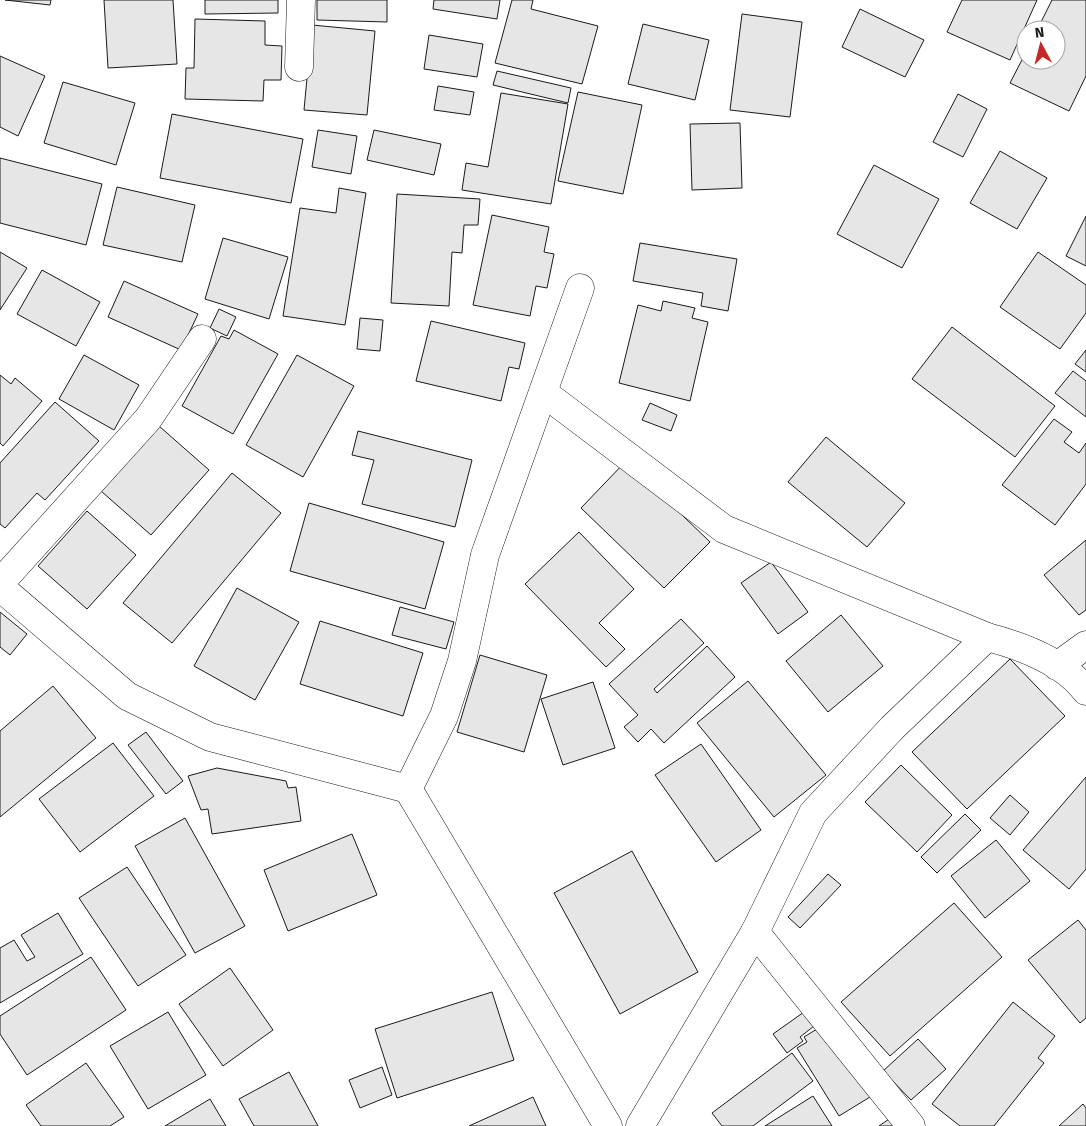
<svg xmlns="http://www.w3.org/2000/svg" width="1086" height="1126" viewBox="0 0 1086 1126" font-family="'Fira Sans',sans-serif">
  <rect width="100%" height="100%" fill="#fff"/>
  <g fill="#e6e6e6" stroke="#1a1a1a">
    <polygon points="5,0 51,0 50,5"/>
    <polygon points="104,0 173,0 177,64 108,68"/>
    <polygon points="205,0 278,0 278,13 205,14"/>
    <polygon points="317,0 387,0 387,22 317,20"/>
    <polygon points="434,0 500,0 497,19 433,9"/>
    <polygon points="512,0 533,0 531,9 598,26 582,84 495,63"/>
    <polygon points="962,0 1037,0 1010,60 947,32"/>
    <polygon points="1052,0 1086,0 1086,76 1069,111 1010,83 1026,52 1026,60 1056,60 1056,30 1037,30"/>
    <polygon points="860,9 924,40 905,77 842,47"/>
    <polygon points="742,14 802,22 790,117 730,110"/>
    <polygon points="195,19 265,21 265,45 282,46 281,80 264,80 263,101 185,99 186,68 194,68"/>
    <polygon points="643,24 709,40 695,100 628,84"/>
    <polygon points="312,25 375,31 367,115 304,110"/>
    <polygon points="429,35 483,44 477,77 424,69"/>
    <polygon points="0,56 45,76 18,136 0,127"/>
    <polygon points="497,71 571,88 568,103 493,85"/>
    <polygon points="63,82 135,103 116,165 44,143"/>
    <polygon points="438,86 474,92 470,115 434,110"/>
    <polygon points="578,92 642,105 623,194 558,181"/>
    <polygon points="501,93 568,104 551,204 462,190 466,163 488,167"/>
    <polygon points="958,94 987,109 963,157 933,142"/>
    <polygon points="172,114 303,139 291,203 160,178"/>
    <polygon points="740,123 742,188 692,190 690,124"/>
    <polygon points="318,130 357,136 351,174 312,167"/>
    <polygon points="374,130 441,144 434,175 367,160"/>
    <polygon points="1000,151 1047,178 1017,229 970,203"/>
    <polygon points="0,158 102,184 86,245 0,223"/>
    <polygon points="874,165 939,199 902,268 837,234"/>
    <polygon points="117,187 195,205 182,262 103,245"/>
    <polygon points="339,188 366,193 345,325 283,316 300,208 336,213"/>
    <polygon points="397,194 480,199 478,225 464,225 462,253 452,252 449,306 391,303"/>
    <polygon points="492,215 549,227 544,252 554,254 547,288 536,286 530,316 473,305"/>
    <polygon points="1086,216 1086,266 1066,256"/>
    <polygon points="223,238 288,257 269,319 205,299"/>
    <polygon points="640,243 737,259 728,311 701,306 703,293 633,281"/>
    <polygon points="0,252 27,268 0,310"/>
    <polygon points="1038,252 1086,285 1086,313 1060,349 1000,307"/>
    <polygon points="42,270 100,302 76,346 17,314"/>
    <polygon points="124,281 198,314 181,350 108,317"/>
    <polygon points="663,301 695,308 692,318 708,322 690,401 619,383 638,305 661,311"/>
    <polygon points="219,309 236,317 227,336 210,328"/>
    <polygon points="360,318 383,320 380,351 357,349"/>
    <polygon points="431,321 525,343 519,369 509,367 501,401 416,381"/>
    <polygon points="952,327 1055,406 1015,457 912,379"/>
    <polygon points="234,330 278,354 233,434 182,406 221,336 229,339"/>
    <polygon points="1086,350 1086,372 1075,364"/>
    <polygon points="84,355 139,385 114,430 59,399"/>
    <polygon points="297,355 354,386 303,477 246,445"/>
    <polygon points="1073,371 1086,381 1086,417 1055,393"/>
    <polygon points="0,375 11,384 15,378 42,401 3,446 0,443"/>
    <polygon points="55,402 99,441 45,500 37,493 5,528 0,524 0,463"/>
    <polygon points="650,403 677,415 671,431 642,420"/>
    <polygon points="1054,419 1072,432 1064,442 1079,453 1086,443 1086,484 1055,525 1002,485"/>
    <polygon points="159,426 209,470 151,535 101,491"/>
    <polygon points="358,431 472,460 455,527 362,504 374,460 352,455"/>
    <polygon points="826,437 905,503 867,547 788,482"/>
    <polygon points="626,461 710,542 664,588 581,508"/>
    <polygon points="232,473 281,513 172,643 123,603"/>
    <polygon points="309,503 444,542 425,609 290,571"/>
    <polygon points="87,511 136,555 87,609 38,566"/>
    <polygon points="579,532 634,589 599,623 625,649 606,667 525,584"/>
    <polygon points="1086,540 1086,610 1079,615 1044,575"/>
    <polygon points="771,562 808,612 778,634 741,583"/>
    <polygon points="237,588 299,622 255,700 194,666"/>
    <polygon points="400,607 454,622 446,649 392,635"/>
    <polygon points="0,612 27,634 10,655 0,647"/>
    <polygon points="841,615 883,666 828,712 786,661"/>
    <polygon points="681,619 704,643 654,689 657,693 707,646 735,677 664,743 651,729 638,742 624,727 638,715 609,684"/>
    <polygon points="320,621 423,653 403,716 300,684"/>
    <polygon points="480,655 547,675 524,752 457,732"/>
    <polygon points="1010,659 1065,716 967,809 912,752"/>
    <polygon points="748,681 826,775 774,817 697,723"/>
    <polygon points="593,682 615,748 563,765 541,699"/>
    <polygon points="53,686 96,738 0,817 0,731"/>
    <polygon points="146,732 183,781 166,794 128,745"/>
    <polygon points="113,743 154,796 80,852 39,799"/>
    <polygon points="701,744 761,830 716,862 655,775"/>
    <polygon points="901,765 952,815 917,852 865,802"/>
    <polygon points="217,768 286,781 288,788 296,787 301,821 212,834 208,809 201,810 188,776"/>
    <polygon points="1086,777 1086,869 1069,889 1023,850"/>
    <polygon points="1010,795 1029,812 1010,835 990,818"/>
    <polygon points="965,814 981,830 937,873 921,857"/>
    <polygon points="185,818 245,926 195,953 135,846"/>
    <polygon points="352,834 377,895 288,931 264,870"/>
    <polygon points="996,840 1030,881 985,918 951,876"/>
    <polygon points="632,851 698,972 620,1014 554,893"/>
    <polygon points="127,867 186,955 138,986 79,898"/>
    <polygon points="828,874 841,885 800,928 788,917"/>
    <polygon points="954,903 1002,957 890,1056 841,1002"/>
    <polygon points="58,913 83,954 0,1003 0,948 14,940 27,961 35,957 21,935"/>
    <polygon points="1078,920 1086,930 1086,1018 1080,1023 1028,960"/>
    <polygon points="91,957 126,1010 27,1075 0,1034 0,1016"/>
    <polygon points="230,968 273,1030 223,1066 179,1004"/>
    <polygon points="492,992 514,1060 397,1098 375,1029"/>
    <polygon points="1013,1002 1055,1036 1038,1058 1044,1063 994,1126 960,1126 932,1104"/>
    <polygon points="168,1012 206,1075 148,1109 110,1046"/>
    <polygon points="804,1012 814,1026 800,1037 803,1041 787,1053 773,1034"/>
    <polygon points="825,1024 870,1097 839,1116 797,1048 807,1042 804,1037"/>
    <polygon points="918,1039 946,1069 911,1100 883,1071"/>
    <polygon points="792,1053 813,1081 753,1126 722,1126 712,1113"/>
    <polygon points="86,1063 124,1117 110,1126 41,1126 26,1105"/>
    <polygon points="382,1067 392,1095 360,1108 349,1080"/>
    <polygon points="289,1072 318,1126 254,1126 239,1099"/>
    <polygon points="813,1096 832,1126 765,1126"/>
    <polygon points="533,1097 546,1126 469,1126"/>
    <polygon points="210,1099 226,1126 165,1126"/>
    <polygon points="1083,1104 1086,1108 1086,1126 1059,1126"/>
    <polygon points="889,1119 894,1126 879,1126"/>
  </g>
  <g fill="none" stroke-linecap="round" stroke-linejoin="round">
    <defs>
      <g id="minor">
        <polyline points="299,67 301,0"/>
        <path d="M544 393 724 529 987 637C1022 646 1064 662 1086 691"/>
        <polyline points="0,583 148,419 202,339"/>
        <polyline points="0,587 127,696 210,737 408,789 608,1126"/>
        <polyline points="1057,666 1086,645"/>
        <polyline points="408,789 444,716 462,661 485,555 580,288"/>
        <polyline points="755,932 911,1126"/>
        <polyline points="640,1126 755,932 813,813 892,728 987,637"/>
      </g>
    </defs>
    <use href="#minor" stroke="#1a1a1a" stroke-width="29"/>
    <use href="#minor" stroke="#fff" stroke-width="28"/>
  </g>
  <g transform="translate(1041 45) rotate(353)"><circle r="24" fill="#ffffff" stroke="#a3a3a3"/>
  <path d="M0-4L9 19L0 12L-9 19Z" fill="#c62828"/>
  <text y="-8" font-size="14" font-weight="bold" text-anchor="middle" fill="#1a1a1a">N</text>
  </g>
</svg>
